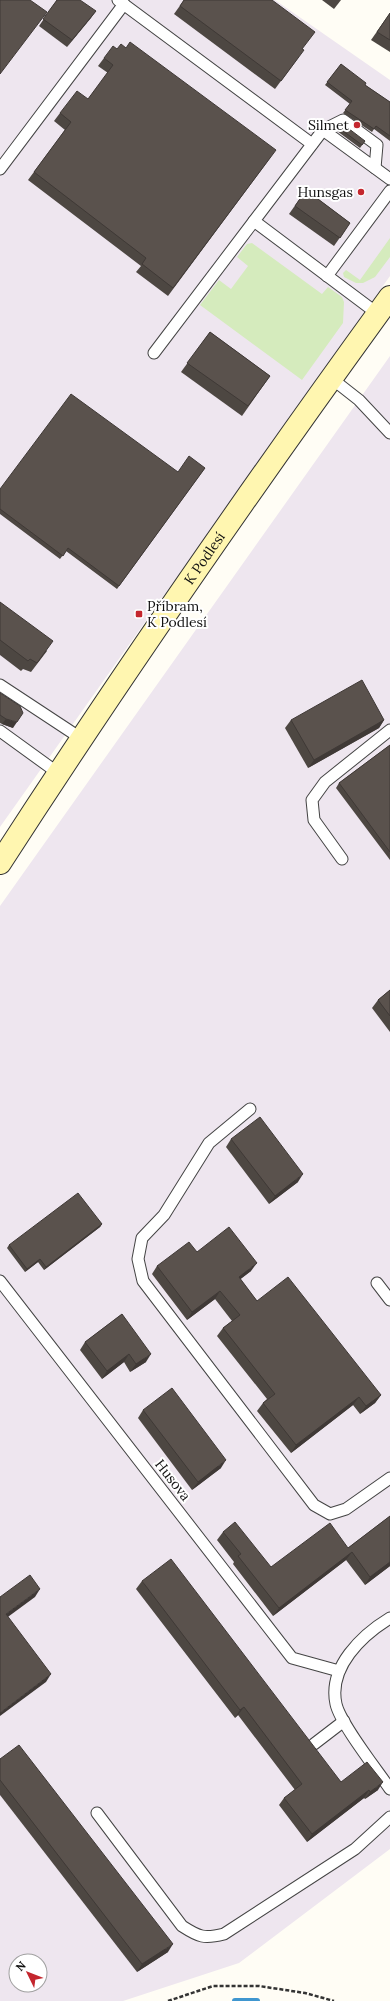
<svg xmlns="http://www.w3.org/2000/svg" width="390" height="2001" viewBox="0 0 390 2001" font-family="Lora,serif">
  <rect width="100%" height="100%" fill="#fffdf5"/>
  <g fill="#eee6ef" fill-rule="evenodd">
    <polygon points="0,0 275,0 390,80 390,276 0,827"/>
    <path d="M390 356V1849L239 1963 123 2001H0V906ZM16 1961H40V1985H16Z"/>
  </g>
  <g fill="#d5ebbd">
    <polygon points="390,238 390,257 375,277 363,283 356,283 344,277 343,273 346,270 360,280"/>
    <polygon points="252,243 322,294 328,287 342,297 344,302 343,323 302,380 200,305 219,280 231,289 248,266 237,257 247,244"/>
  </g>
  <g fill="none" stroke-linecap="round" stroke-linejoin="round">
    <polyline stroke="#3f96cf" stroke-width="6" points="235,2001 257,2001"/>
    <defs>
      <g id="lane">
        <polyline points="118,0 312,144"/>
        <polyline points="323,130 343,120 377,145 375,168"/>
        <polyline points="0,169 124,4"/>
        <polyline points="327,276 390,191"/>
        <polyline points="378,314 254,221 323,130 390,179"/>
        <polyline points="154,353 254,221"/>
        <polyline points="331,378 359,400 390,433"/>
        <polyline points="0,685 82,739"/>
        <polyline points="0,731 58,773"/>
        <polyline points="342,859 314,820 312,800 325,782 390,730"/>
        <polyline points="250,1109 209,1143 164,1215 142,1238 138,1259 143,1281 314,1505 330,1514 346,1509 390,1478"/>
        <polyline points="0,1281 292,1658 339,1671"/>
        <polyline points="377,1283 390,1300"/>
        <path d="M390 1618C362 1635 328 1667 336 1704 340 1723 377 1770 390 1789"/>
        <polyline points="314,1744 344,1721"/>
        <path d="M97 1813 182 1926C199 1937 204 1939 224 1934L355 1849 390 1817"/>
      </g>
      <g id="secondary">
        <path id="s1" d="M0 863C124 671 255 483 390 297"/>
      </g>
    </defs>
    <use href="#lane" stroke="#444" stroke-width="13"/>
    <use href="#secondary" stroke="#333" stroke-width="24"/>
    <polyline stroke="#333" stroke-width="2.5" stroke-dasharray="4 2" stroke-linecap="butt" points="168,2001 213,1986 259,1986 305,1993 334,2001"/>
    <use href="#lane" stroke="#fff" stroke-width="11"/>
    <use href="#secondary" stroke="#fff6b0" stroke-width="22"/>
  </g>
  <g fill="#4d4742">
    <polygon points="57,0 96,11 67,47 39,26"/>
    <polygon points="184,0 302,49 298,58 275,89 174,14"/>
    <polygon points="322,0 341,0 334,9"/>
    <polygon points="390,13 390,52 371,40"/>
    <polygon points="104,58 270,158 168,296 136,272 141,266 28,180 65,130 54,121 60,113 88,99 108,73 98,66"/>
    <polygon points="341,64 365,85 390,102 390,141 374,129 372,132 343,113 350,104 325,85"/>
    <polygon points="339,128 365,141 360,148 337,131"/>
    <polygon points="306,190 350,223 334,246 289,214"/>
    <polygon points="210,332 270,376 242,416 181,372"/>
    <polygon points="205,468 117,589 66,551 60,559 0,514 0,489 178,472"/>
    <polygon points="0,602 47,651 31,672 23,669 21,671 0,655"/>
    <polygon points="0,693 13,728 2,724 0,723"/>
    <polygon points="291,720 384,720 379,728 308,768 285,728"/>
    <polygon points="390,745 390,860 336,788 339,783"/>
    <polygon points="390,990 390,1032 372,1008 378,1000"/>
    <polygon points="231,1139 298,1182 269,1204 226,1147"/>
    <polygon points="102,1224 100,1227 44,1270 38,1262 25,1272 7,1248 9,1245"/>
    <polygon points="197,1252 251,1271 240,1279 257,1301 381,1395 375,1403 360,1414 353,1405 291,1453 257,1411 263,1403 267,1399 217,1336 223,1328 232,1321 215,1299 187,1320 152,1274 157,1266"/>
    <polygon points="122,1314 146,1362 130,1372 124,1362 102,1379 80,1350 85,1342"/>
    <polygon points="143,1410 221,1468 192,1490 138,1418"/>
    <polygon points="390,1516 390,1566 365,1585 346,1560 273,1616 233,1564 234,1562 217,1540 223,1532 271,1567 348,1548"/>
    <polygon points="142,1581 341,1782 378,1790 365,1799 364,1798 307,1842 279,1805 284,1798 295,1790 238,1715 235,1718 136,1589"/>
    <polygon points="0,1759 168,1952 137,1972 0,1795"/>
  </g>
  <g fill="#3f3936">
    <polygon points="96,11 91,18 67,47 72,40"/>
    <polygon points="6,719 17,722 13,728 2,724"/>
    <polygon points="384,720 379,728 308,768 314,760"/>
    <polygon points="303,1174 298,1182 269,1204 275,1196"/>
    <polygon points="102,1224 100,1227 44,1270 46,1267"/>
    <polygon points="40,1259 38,1262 25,1272 27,1269"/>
    <polygon points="257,1263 251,1271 233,1285 239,1277"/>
    <polygon points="220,1291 215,1299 187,1320 192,1312"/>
    <polygon points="129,1354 124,1362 102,1379 107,1371"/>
    <polygon points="151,1354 146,1362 130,1372 136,1364"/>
    <polygon points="381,1395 375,1403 360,1414 366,1406"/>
    <polygon points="359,1397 353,1405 291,1453 296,1445"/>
    <polygon points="226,1460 221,1468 192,1490 198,1482"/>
    <polygon points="352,1552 346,1560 273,1616 279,1608"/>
    <polygon points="390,1562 390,1566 365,1585 370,1577"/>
    <polygon points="40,1589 35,1597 1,1622 6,1614"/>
    <polygon points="51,1674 46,1682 0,1716 0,1713"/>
    <polygon points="244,1707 238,1715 235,1718 240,1710"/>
    <polygon points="383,1782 378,1790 365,1799 370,1792"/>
    <polygon points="369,1790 364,1798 307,1842 312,1834"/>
    <polygon points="173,1944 168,1952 137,1972 142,1964"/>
  </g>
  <g fill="#5a524d" stroke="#3f3936">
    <polygon points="0,0 30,0 47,12 0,74"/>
    <polygon points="57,0 80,0 96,11 72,40 43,19"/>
    <polygon points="184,0 272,0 315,32 302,49 304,50 281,81 180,6"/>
    <polygon points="390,13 390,40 377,32"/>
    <polygon points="130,42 276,150 173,288 142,264 146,258 34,172 71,122 60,113 77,91 88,99 113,65 104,58 113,46 117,49 121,44 126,48"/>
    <polygon points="341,64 366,83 365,85 390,102 390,136 376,126 374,129 345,110 352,101 327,82"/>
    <polygon points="344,125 365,141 362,145 339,128"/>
    <polygon points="306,190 350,223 340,238 295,206"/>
    <polygon points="210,332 270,376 248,406 187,363"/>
    <polygon points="71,394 178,472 189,456 205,468 119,586 68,548 63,556 0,509 0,489"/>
    <polygon points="0,602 53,641 37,663 30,659 28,661 0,640"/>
    <polygon points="362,680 384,720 314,760 291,720"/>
    <polygon points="0,693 20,706 23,713 17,722 6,719 0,715"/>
    <polygon points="390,745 390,852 339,783"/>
    <polygon points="390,990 390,1016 378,1000"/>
    <polygon points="260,1117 303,1174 275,1196 231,1139"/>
    <polygon points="78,1193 102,1224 46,1267 40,1259 27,1269 9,1245"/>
    <polygon points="229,1227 257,1263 239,1277 257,1301 288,1277 381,1395 366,1406 359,1397 296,1445 263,1403 275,1394 223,1328 240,1315 220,1291 192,1312 157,1266 189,1242 197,1252"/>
    <polygon points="122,1314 151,1354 136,1364 129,1354 107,1371 85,1342"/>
    <polygon points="172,1388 226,1460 198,1482 143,1410"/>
    <polygon points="390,1516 390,1562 370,1577 352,1552 279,1608 238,1556 241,1554 223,1532 235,1522 271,1567 330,1523 348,1548"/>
    <polygon points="171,1559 341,1782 367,1762 383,1782 370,1792 369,1790 312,1834 284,1798 302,1784 244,1707 240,1710 142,1581"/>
    <polygon points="30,1575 40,1589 6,1614 51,1674 0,1713 0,1597"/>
    <polygon points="19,1745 173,1944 142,1964 0,1780 0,1759"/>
  </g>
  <g fill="#c4262e" stroke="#fff" stroke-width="1.5">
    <circle cx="357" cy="125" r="4"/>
    <circle cx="361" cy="192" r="4"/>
    <rect x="135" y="610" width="8" height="8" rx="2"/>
  </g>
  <g text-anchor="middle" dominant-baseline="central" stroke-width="4" stroke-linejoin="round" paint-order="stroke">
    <g font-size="14" fill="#111" stroke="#fff" text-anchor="end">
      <text x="349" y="125">Silmet</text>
      <text x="353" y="192">Hunsgas</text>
      <text x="147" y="606" text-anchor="start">Příbram,<tspan x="147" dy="16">K Podlesí</tspan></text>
    </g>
    <g font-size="14" fill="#111" stroke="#fff">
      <text stroke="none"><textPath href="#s1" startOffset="367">K Podlesí</textPath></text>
      <text transform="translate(173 1480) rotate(52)">Husova</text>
    </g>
  </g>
  <g transform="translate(28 1973) rotate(313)"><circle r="19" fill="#ffffff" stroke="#a0a0a0"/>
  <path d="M0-3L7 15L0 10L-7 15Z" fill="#c4262e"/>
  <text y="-6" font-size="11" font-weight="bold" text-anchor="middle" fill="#111111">N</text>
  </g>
</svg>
